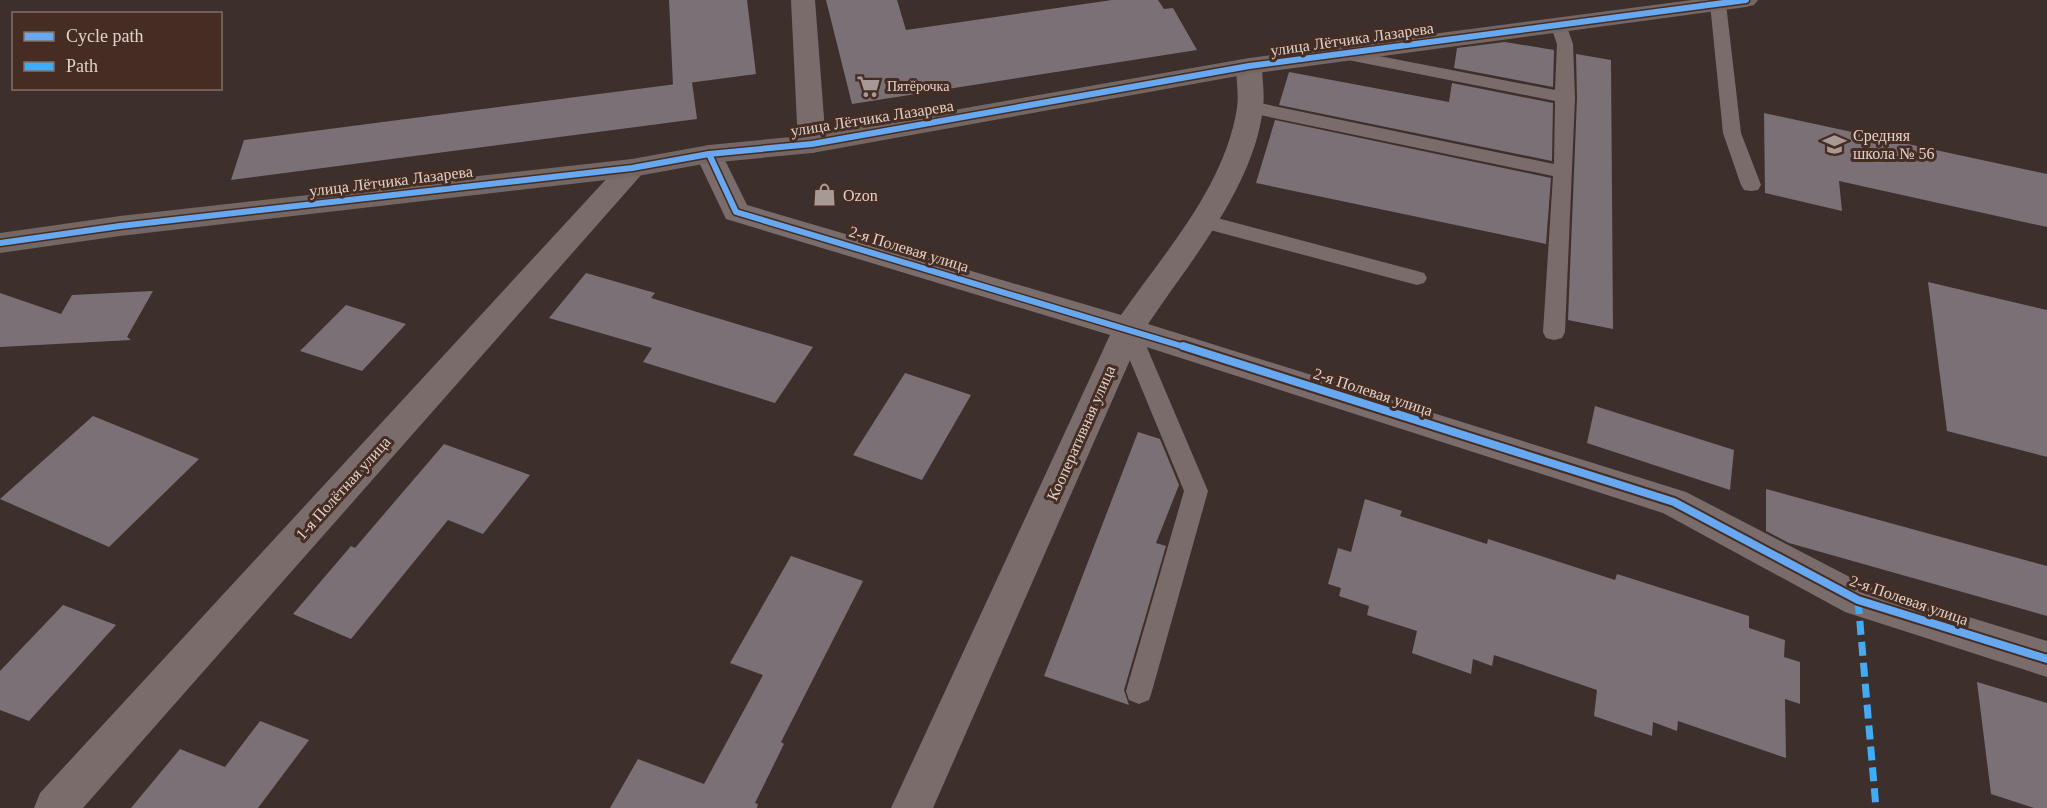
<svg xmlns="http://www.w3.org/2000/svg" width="2047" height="808" viewBox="0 0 2047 808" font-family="'Times New Roman',serif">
  <rect width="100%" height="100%" fill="#3d302c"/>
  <g fill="#7a7075">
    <polygon points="669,0 747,0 756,74 673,85"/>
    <polygon points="826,0 897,0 906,30 1112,0 1158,0 1164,9 1173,8 1197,50 852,104"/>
    <polygon points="1505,42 1554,50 1553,87 1454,68 1457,48"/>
    <polygon points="1576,54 1611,60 1613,329 1568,320 1577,98"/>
    <polygon points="1289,72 1449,102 1452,83 1553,103 1552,161 1279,105"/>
    <polygon points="692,82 697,119 231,180 244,140"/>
    <polygon points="1764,113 2047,174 2047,227 1839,181 1842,211 1765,193"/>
    <polygon points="1275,120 1551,178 1546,244 1256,183"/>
    <polygon points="586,273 655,293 651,298 813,347 775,403 643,362 652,348 549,318"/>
    <polygon points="1928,282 2047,310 2047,457 1947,431"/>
    <polygon points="153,291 127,337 131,340 0,347 0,293 61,314 72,295"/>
    <polygon points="346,305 406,324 362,371 300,351"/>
    <polygon points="905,373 971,395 922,480 853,455"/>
    <polygon points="1595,406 1734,450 1730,490 1587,443"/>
    <polygon points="93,416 199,459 109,547 0,499"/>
    <polygon points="1138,432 1160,439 1179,485 1156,543 1166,546 1124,690 1129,705 1044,676"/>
    <polygon points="444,444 530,475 483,534 448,520 351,639 293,614 351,546 355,548"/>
    <polygon points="1766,489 2047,566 2047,616 1789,543 1766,531"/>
    <polygon points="1365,499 1402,511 1400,516 1487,544 1488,539 1615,580 1617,574 1749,616 1749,628 1785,640 1784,657 1800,662 1800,704 1785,699 1786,758 1678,721 1677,731 1653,722 1652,736 1594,716 1597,690 1494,655 1492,666 1473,659 1471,674 1412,653 1417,631 1367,615 1369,606 1339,596 1341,588 1328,584 1338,548 1351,552"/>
    <polygon points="791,556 863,581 781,742 784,744 755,803 758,804 757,808 610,808 638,759 704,784 763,675 730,663"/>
    <polygon points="63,605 116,625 29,721 0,710 0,671"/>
    <polygon points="1977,682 2047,703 2047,808 2034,808 1991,794"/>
    <polygon points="260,721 309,740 258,808 131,808 180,749 225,767"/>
  </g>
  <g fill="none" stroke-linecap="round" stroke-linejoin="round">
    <g fill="#7b6c6c" fill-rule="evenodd">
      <polygon points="1714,0 1724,1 1726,4 1741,133 1761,185 1758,190 1751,191 1744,190 1741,185 1723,133 1710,4"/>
      <polygon points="1558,19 1566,24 1573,44 1575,98 1565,332 1562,338 1554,340 1546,338 1543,332 1553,176 1250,113 1244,111 1241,107 1244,103 1250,101 1554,164 1555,101 1343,59 1337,58 1334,54 1337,50 1343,49 1555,90 1557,44 1550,24"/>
      <polygon points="1202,214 1417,271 1424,273 1427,278 1424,283 1417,285 1195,226 1192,221 1195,216"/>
      <polygon points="1128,321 1136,323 1139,329 1208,491 1152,691 1149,700 1139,704 1129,700 1126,691 1184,491 1117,329 1120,323"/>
    </g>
    <g fill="#7b6c6c" fill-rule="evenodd">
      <polygon points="791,0 815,0 826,144 822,150 812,153 802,150 798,144"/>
      <path d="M1249 58 1258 61 1262 66C1262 79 1265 94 1263 107 1255 185 1191 260 1148 324L1686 492 1867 586 2047 641V677L1845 612 1663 513 1137 344 933 808H891L1110 335 726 219 695 154 699 148 709 145 719 148 747 205 1121 315C1165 252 1225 186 1237 108 1239 94 1236 79 1236 66L1240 61Z"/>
      <polygon points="632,159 642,162 646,168 642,174 83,808 34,808 40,793 622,162"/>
    </g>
    <polygon fill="#746663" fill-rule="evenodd" points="1692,0 1758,0 1754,5 1746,7 1249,74 812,153 709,163 632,177 120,236 0,253 0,233 120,216 632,159 709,145 812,135 1249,58"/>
    <polyline stroke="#42abf6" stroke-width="7" stroke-dasharray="14 7" stroke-linecap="butt" points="1858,600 1876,808"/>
    <defs>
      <g id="cycleway-far1">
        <polyline points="709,154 736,212 1188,348"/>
        <polyline points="0,243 120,226 632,168 709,154 812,144 1249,66 1746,0"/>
      </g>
      <polyline id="cycleway" points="1183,346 1674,502 1858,600 2047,659"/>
    </defs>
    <use href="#cycleway-far1" stroke="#452d24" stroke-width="9"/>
    <use href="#cycleway" stroke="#452d24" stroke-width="12"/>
    <use href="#cycleway-far1" stroke="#66a8f1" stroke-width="6"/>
    <use href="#cycleway" stroke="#66a8f1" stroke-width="8"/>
  </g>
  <defs>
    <symbol id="supermarket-bare" viewBox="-9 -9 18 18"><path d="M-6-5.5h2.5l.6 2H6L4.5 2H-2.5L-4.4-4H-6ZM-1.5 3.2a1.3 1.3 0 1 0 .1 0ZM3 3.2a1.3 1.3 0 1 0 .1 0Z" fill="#a79993" stroke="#452d24" stroke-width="2.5" paint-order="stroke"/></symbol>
    <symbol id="school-bare" viewBox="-9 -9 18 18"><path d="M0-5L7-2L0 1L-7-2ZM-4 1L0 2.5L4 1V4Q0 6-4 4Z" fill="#a79993" stroke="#452d24" stroke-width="2.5" paint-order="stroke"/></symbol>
    <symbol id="shop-bare" viewBox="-9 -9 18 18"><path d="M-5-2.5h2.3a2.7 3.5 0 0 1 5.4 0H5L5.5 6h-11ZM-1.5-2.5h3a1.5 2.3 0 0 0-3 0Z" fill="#a79993" stroke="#452d24" stroke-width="2.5" paint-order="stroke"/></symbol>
  </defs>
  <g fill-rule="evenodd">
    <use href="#supermarket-bare" x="852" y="70" width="33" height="33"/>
    <use href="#school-bare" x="1818" y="128" width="33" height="33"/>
    <use href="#shop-bare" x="808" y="178" width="33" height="33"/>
  </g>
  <g text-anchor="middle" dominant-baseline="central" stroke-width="6" stroke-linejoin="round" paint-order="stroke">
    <g font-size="14" fill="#e0d1ca" stroke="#452d24" text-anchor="start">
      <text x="887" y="86">Пятёрочка</text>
    </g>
    <g font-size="16" fill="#e0d1ca" stroke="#452d24">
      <text transform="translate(1352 39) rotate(-8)">улица Лётчика Лазарева</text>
      <text transform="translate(872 118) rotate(-9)">улица Лётчика Лазарева</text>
      <text transform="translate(391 181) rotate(-7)">улица Лётчика Лазарева</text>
      <text transform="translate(909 249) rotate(17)">2-я Полевая улица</text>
      <text transform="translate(1373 392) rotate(18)">2-я Полевая улица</text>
      <text transform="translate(1081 433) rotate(-66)">Кооперативная улица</text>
      <text transform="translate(343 488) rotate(-48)">1-я Полётная улица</text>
      <text transform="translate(1909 600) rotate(19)">2-я Полевая улица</text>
    </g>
    <g font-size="16" fill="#e0d1ca" stroke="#452d24" text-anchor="start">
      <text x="1853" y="135">Средняя<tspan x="1853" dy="18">школа № 56</tspan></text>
      <text x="843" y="195">Ozon</text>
    </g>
  </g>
  <rect x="12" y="12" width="210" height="78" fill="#452d24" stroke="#836f66" stroke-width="1.5"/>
  <rect x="24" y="32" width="30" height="9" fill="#66a8f1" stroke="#836f66" stroke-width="1.5"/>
  <text x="66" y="42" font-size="18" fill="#e0d1ca">Cycle path</text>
  <rect x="24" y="62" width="30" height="9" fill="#42abf6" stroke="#836f66" stroke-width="1.5"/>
  <text x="66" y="72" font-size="18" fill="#e0d1ca">Path</text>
</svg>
